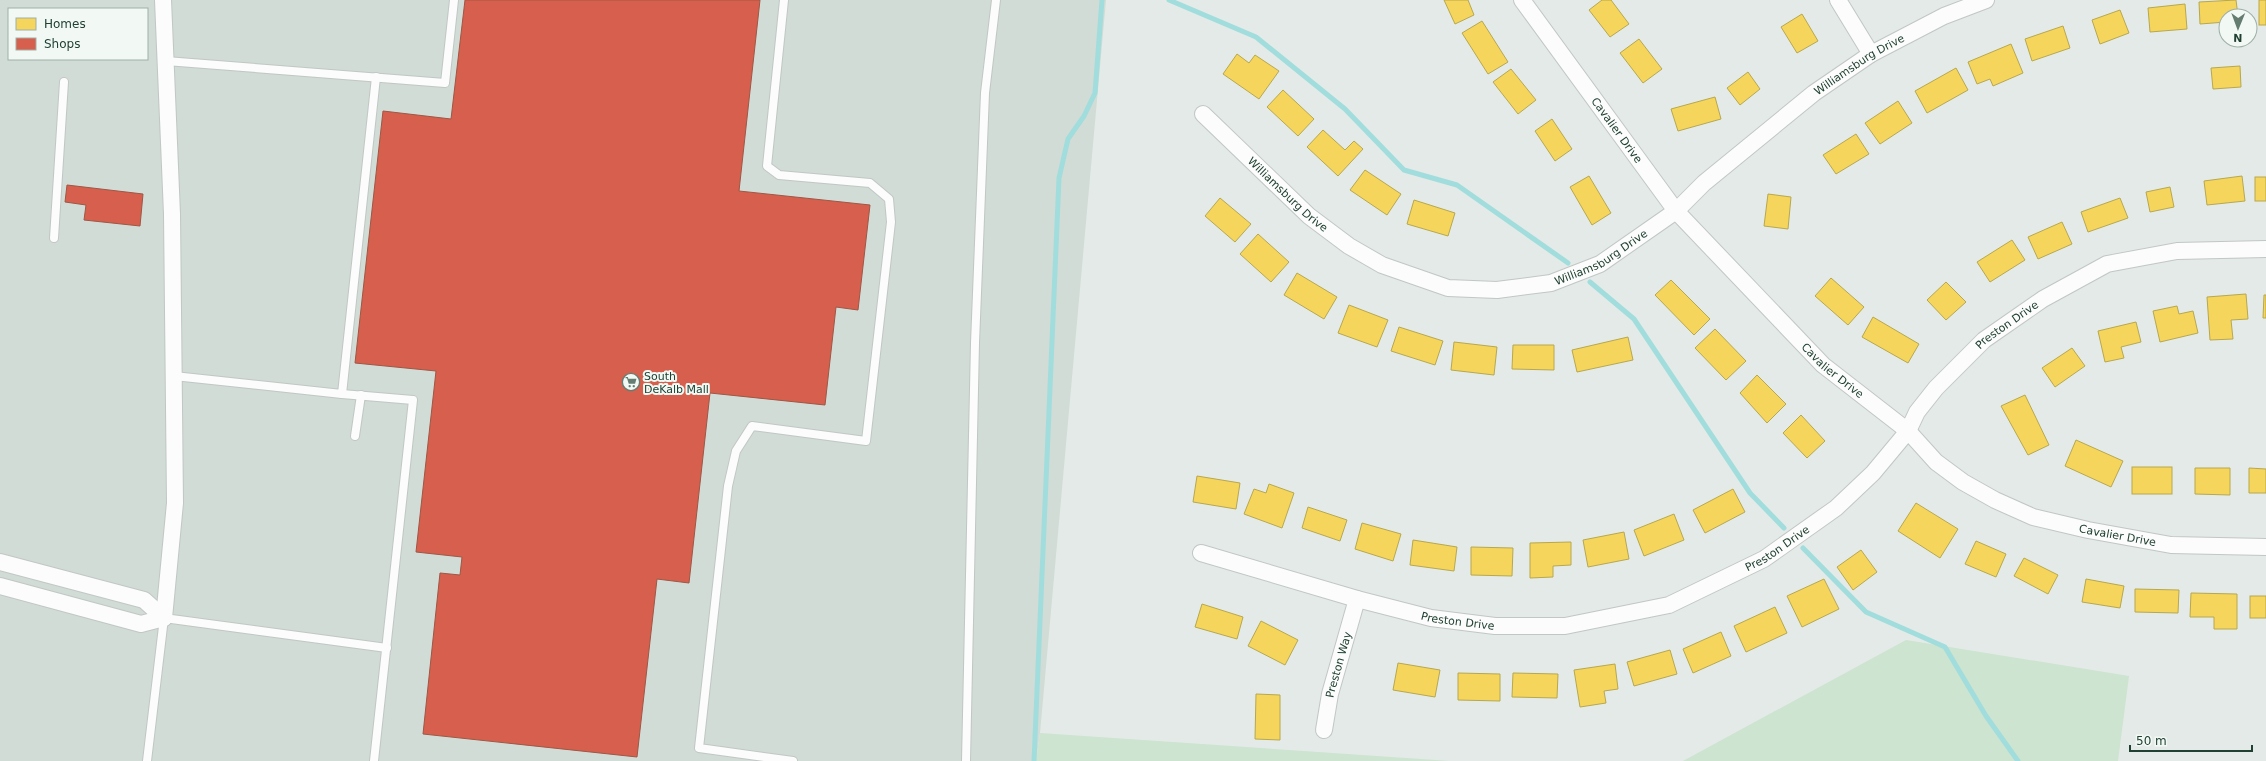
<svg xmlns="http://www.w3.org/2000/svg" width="2266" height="761" viewBox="0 0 2266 761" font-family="'DejaVu Sans',sans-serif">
  <rect width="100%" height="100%" fill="#e4eae7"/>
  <path fill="#d1dcd6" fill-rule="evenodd" d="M0 0H1106L1040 733 1036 761H0ZM9 9H147V59H9Z"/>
  <g fill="#cce4d0">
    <polygon points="1906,640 2129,676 2118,761 1683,761"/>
    <polygon points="1040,733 1450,761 1036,761"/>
  </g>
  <g fill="#f6d55c" stroke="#b6a84f">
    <polygon points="1444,0 1468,0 1474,15 1455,24"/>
    <polygon points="1602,0 1611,0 1629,24 1610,37 1589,10"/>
    <polygon points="2236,0 2238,16 2226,16 2226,22 2200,24 2199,2"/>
    <rect x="2259" y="0" width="7" height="25"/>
    <polygon points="2185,4 2187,29 2150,32 2148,8"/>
    <polygon points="2120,10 2129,33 2100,44 2092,20"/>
    <polygon points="1802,14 1818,41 1797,53 1781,27"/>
    <polygon points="1482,21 1508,62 1488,74 1462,33"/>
    <polygon points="2063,26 2070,48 2032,61 2025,39"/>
    <polygon points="1639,39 1662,69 1643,83 1620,53"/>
    <polygon points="2011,44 2023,73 1993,86 1990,79 1977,84 1968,62"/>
    <polygon points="1237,54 1249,63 1255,55 1279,71 1259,99 1223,74"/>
    <polygon points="2240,66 2241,87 2213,89 2211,68"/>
    <polygon points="1956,68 1968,90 1927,113 1915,91"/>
    <polygon points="1511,69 1536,100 1518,114 1493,82"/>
    <polygon points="1748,72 1760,89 1740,105 1727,88"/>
    <polygon points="1283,90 1314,119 1298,136 1267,107"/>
    <polygon points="1715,97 1721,119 1678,131 1671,109"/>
    <polygon points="1898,101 1912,123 1880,144 1865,123"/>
    <polygon points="1552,119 1572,149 1555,161 1535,131"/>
    <polygon points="1323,130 1345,150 1354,141 1363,149 1338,176 1307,147"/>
    <polygon points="1856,134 1869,154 1836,174 1823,155"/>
    <polygon points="1365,170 1401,194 1387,215 1350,190"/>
    <polygon points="1589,176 1611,213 1592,225 1570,187"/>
    <polygon points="2242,176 2245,201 2207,205 2204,181"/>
    <rect x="2255" y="177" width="11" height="24"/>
    <polygon points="2170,187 2174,207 2150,212 2146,192"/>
    <polygon points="1768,194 1791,197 1788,229 1764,226"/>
    <polygon points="1220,198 1251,224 1235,242 1205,216"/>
    <polygon points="2120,198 2128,218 2088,232 2081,212"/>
    <polygon points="1414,200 1455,213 1448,236 1407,224"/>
    <polygon points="2062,222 2072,244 2038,259 2028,237"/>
    <polygon points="1258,234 1289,262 1271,282 1240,254"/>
    <polygon points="2012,240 2025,260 1990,282 1977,262"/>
    <polygon points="1297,273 1337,297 1324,319 1284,295"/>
    <polygon points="1831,278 1864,307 1848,325 1815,296"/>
    <polygon points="1671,280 1710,319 1694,335 1655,295"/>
    <polygon points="1946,282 1966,302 1946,320 1927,300"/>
    <polygon points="2246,294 2248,319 2231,320 2233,339 2210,340 2207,297"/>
    <polygon points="2264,295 2266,295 2266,318 2263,318"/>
    <polygon points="1349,305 1388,320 1377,347 1338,333"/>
    <polygon points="2177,306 2179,314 2193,311 2198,333 2160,342 2153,311"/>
    <polygon points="1873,317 1919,344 1908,363 1862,337"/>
    <polygon points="2136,322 2141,342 2121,347 2124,358 2105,362 2098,331"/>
    <polygon points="1399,327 1443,341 1435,365 1391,351"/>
    <polygon points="1715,329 1746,361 1726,380 1695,348"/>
    <polygon points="1628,337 1633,360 1577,372 1572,350"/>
    <polygon points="1454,342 1497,347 1494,375 1451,370"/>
    <polygon points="1513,345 1554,345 1554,370 1512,369"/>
    <polygon points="2072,348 2085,366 2055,387 2042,368"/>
    <polygon points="1757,375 1786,404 1767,423 1740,393"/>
    <polygon points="2025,395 2049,445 2028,455 2001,406"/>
    <polygon points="1801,415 1825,441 1807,458 1783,433"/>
    <polygon points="2076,440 2123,461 2111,487 2065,466"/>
    <rect x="2132" y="467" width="40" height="27"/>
    <polygon points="2195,468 2230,468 2230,495 2195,494"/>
    <polygon points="2249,468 2266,469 2266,493 2249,493"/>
    <polygon points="1197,476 1240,483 1236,509 1193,502"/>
    <polygon points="1269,484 1294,493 1282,528 1244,514 1254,489 1266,493"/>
    <polygon points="1733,489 1745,512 1705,533 1693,510"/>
    <polygon points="1916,503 1958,529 1940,558 1898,531"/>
    <polygon points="1308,507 1347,520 1340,541 1302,528"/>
    <polygon points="1674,514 1684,540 1644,556 1634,530"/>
    <polygon points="1362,523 1401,534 1393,561 1355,549"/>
    <polygon points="1624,532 1629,559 1588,567 1583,540"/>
    <polygon points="1413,540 1457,547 1454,571 1410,565"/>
    <polygon points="1976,541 2006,554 1996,577 1965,564"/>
    <polygon points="1571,542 1571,565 1553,566 1553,577 1530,578 1530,543"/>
    <polygon points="1471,547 1513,548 1512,576 1471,575"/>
    <polygon points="1861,550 1877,572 1853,590 1837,567"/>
    <polygon points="2024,558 2058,575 2048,594 2014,576"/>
    <polygon points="1824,579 1839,609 1802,627 1787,596"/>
    <polygon points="2086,579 2124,586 2120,608 2082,602"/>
    <polygon points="2135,589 2179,590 2178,613 2135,612"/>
    <polygon points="2191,593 2237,594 2237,629 2214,629 2214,617 2190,617"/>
    <rect x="2250" y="596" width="16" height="22"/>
    <polygon points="1202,604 1243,617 1237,639 1195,627"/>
    <polygon points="1775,607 1787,633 1746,652 1734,626"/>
    <polygon points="1261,621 1298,640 1285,665 1248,646"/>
    <polygon points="1721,632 1731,656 1693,673 1683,649"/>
    <polygon points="1670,650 1677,674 1634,686 1627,662"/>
    <polygon points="1398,663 1440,670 1435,697 1393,690"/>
    <polygon points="1615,664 1618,689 1604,691 1606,703 1580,707 1574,670"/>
    <polygon points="1458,673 1500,674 1500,701 1458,700"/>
    <polygon points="1513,673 1558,674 1557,698 1512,697"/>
    <polygon points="1256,694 1280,695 1280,740 1255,739"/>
  </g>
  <g fill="#d6604d" stroke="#9f5645">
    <polygon points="465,0 760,0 739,191 870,205 858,310 836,307 825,405 710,393 689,583 657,579 637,757 423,734 440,573 460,575 462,557 416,552 436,371 355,363 383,111 451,119"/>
    <polygon points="67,185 143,194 140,226 84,220 86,205 65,202"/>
  </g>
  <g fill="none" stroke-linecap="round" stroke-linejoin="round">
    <g stroke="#a1dddc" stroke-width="5">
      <polyline points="1169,0 1256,37 1345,109 1404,170 1457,185 1568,263"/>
      <polyline points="1590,282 1634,319 1750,493 1784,528"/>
      <polyline points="1803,548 1866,612 1945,647 1986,716 2018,761"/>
      <polyline points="1034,761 1059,178 1068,139 1084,116 1095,93 1102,0"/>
    </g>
    <defs>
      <g id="lane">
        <polyline points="784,0 767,166 779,175 870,183 889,199 891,222 866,441 752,426 736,451 728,486 699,748 793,761"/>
        <polyline points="166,61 445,83 454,0"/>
        <polyline points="54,238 64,82"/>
        <polyline points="174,376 342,394 376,77"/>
        <polyline points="342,394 413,400 374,761"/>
        <polyline points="355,436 361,395"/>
        <polyline points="147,761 164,618 387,648"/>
        <polyline points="966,761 975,343 985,93 996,0"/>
      </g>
      <g id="street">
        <polyline points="163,0 172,214 175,503 164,618"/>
        <path id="s1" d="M1522 0 1676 211 1823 365 1908 431 1936 462 1963 482 1995 500 2033 517 2088 530 2171 545 2266 547"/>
        <polyline points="1838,0 1871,54"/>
        <path id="s2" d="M1203 114 1309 216 1349 246 1382 265 1448 288 1497 290 1551 283 1600 264 1676 211 1704 183 1814 93 1871 54 1944 16 1986 0"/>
        <path id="s3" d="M1201 553 1357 599 1431 618 1495 626H1565L1669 605 1764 559 1836 508 1873 473 1908 431 1917 412 1936 388 1984 340 2043 299 2107 264 2177 251 2266 249"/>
        <polyline points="0,562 144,600 164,618"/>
        <polyline points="0,586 141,624 164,618"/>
        <path id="s4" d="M1324 730 1330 694 1357 599"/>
      </g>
    </defs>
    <use href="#lane" stroke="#c1c7c4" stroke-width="10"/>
    <use href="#street" stroke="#c1c7c4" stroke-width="18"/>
    <use href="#lane" stroke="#fbfcfb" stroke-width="8"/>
    <use href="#street" stroke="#fbfcfb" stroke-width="16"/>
  </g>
  <defs>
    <symbol id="supermarket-ring" viewBox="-11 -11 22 22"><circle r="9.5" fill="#f2f9f5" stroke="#657c71" stroke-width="1.5"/><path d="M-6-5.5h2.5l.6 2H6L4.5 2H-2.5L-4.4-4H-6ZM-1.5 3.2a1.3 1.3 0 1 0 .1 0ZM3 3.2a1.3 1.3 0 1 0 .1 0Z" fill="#657c71"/></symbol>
  </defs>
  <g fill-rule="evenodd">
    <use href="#supermarket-ring" x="621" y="372" width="20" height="20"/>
  </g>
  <g text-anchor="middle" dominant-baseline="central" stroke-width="4" stroke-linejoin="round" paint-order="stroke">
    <g font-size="11" fill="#204032" stroke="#f2f9f5">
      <text stroke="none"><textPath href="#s2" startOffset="789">Williamsburg Drive</textPath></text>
      <text stroke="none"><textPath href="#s1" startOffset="161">Cavalier Drive</textPath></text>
      <text stroke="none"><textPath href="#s2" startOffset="117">Williamsburg Drive</textPath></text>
      <text stroke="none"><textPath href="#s2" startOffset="465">Williamsburg Drive</textPath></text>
      <text stroke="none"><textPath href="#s3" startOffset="926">Preston Drive</textPath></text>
      <text stroke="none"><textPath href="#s1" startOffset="485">Cavalier Drive</textPath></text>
      <text stroke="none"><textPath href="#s1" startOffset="822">Cavalier Drive</textPath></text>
      <text stroke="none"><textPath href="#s3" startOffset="602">Preston Drive</textPath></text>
      <text stroke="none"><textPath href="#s3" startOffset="266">Preston Drive</textPath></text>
      <text stroke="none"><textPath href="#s4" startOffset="67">Preston Way</textPath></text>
    </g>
    <g font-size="11" fill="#204032" stroke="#f2f9f5" text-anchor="start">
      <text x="644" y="376">South<tspan x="644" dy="13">DeKalb Mall</tspan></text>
    </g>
  </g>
  <rect x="8" y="8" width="140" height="52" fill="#f2f9f5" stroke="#9eafa7"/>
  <rect x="16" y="18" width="20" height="12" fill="#f6d55c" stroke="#9eafa7"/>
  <text x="44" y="28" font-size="12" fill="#204032">Homes</text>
  <rect x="16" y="38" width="20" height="12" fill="#d6604d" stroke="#9eafa7"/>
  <text x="44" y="48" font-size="12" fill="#204032">Shops</text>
  <g transform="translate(2238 28) rotate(181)"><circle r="19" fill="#f2f9f5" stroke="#9eafa7"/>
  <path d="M0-3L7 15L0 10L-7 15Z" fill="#657c71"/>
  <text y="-6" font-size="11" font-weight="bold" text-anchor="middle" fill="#204032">N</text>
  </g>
  <path d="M2130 745v6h122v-6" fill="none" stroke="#204032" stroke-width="2"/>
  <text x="2136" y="745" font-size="12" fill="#204032" stroke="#f2f9f5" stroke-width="3" paint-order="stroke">50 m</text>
</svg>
